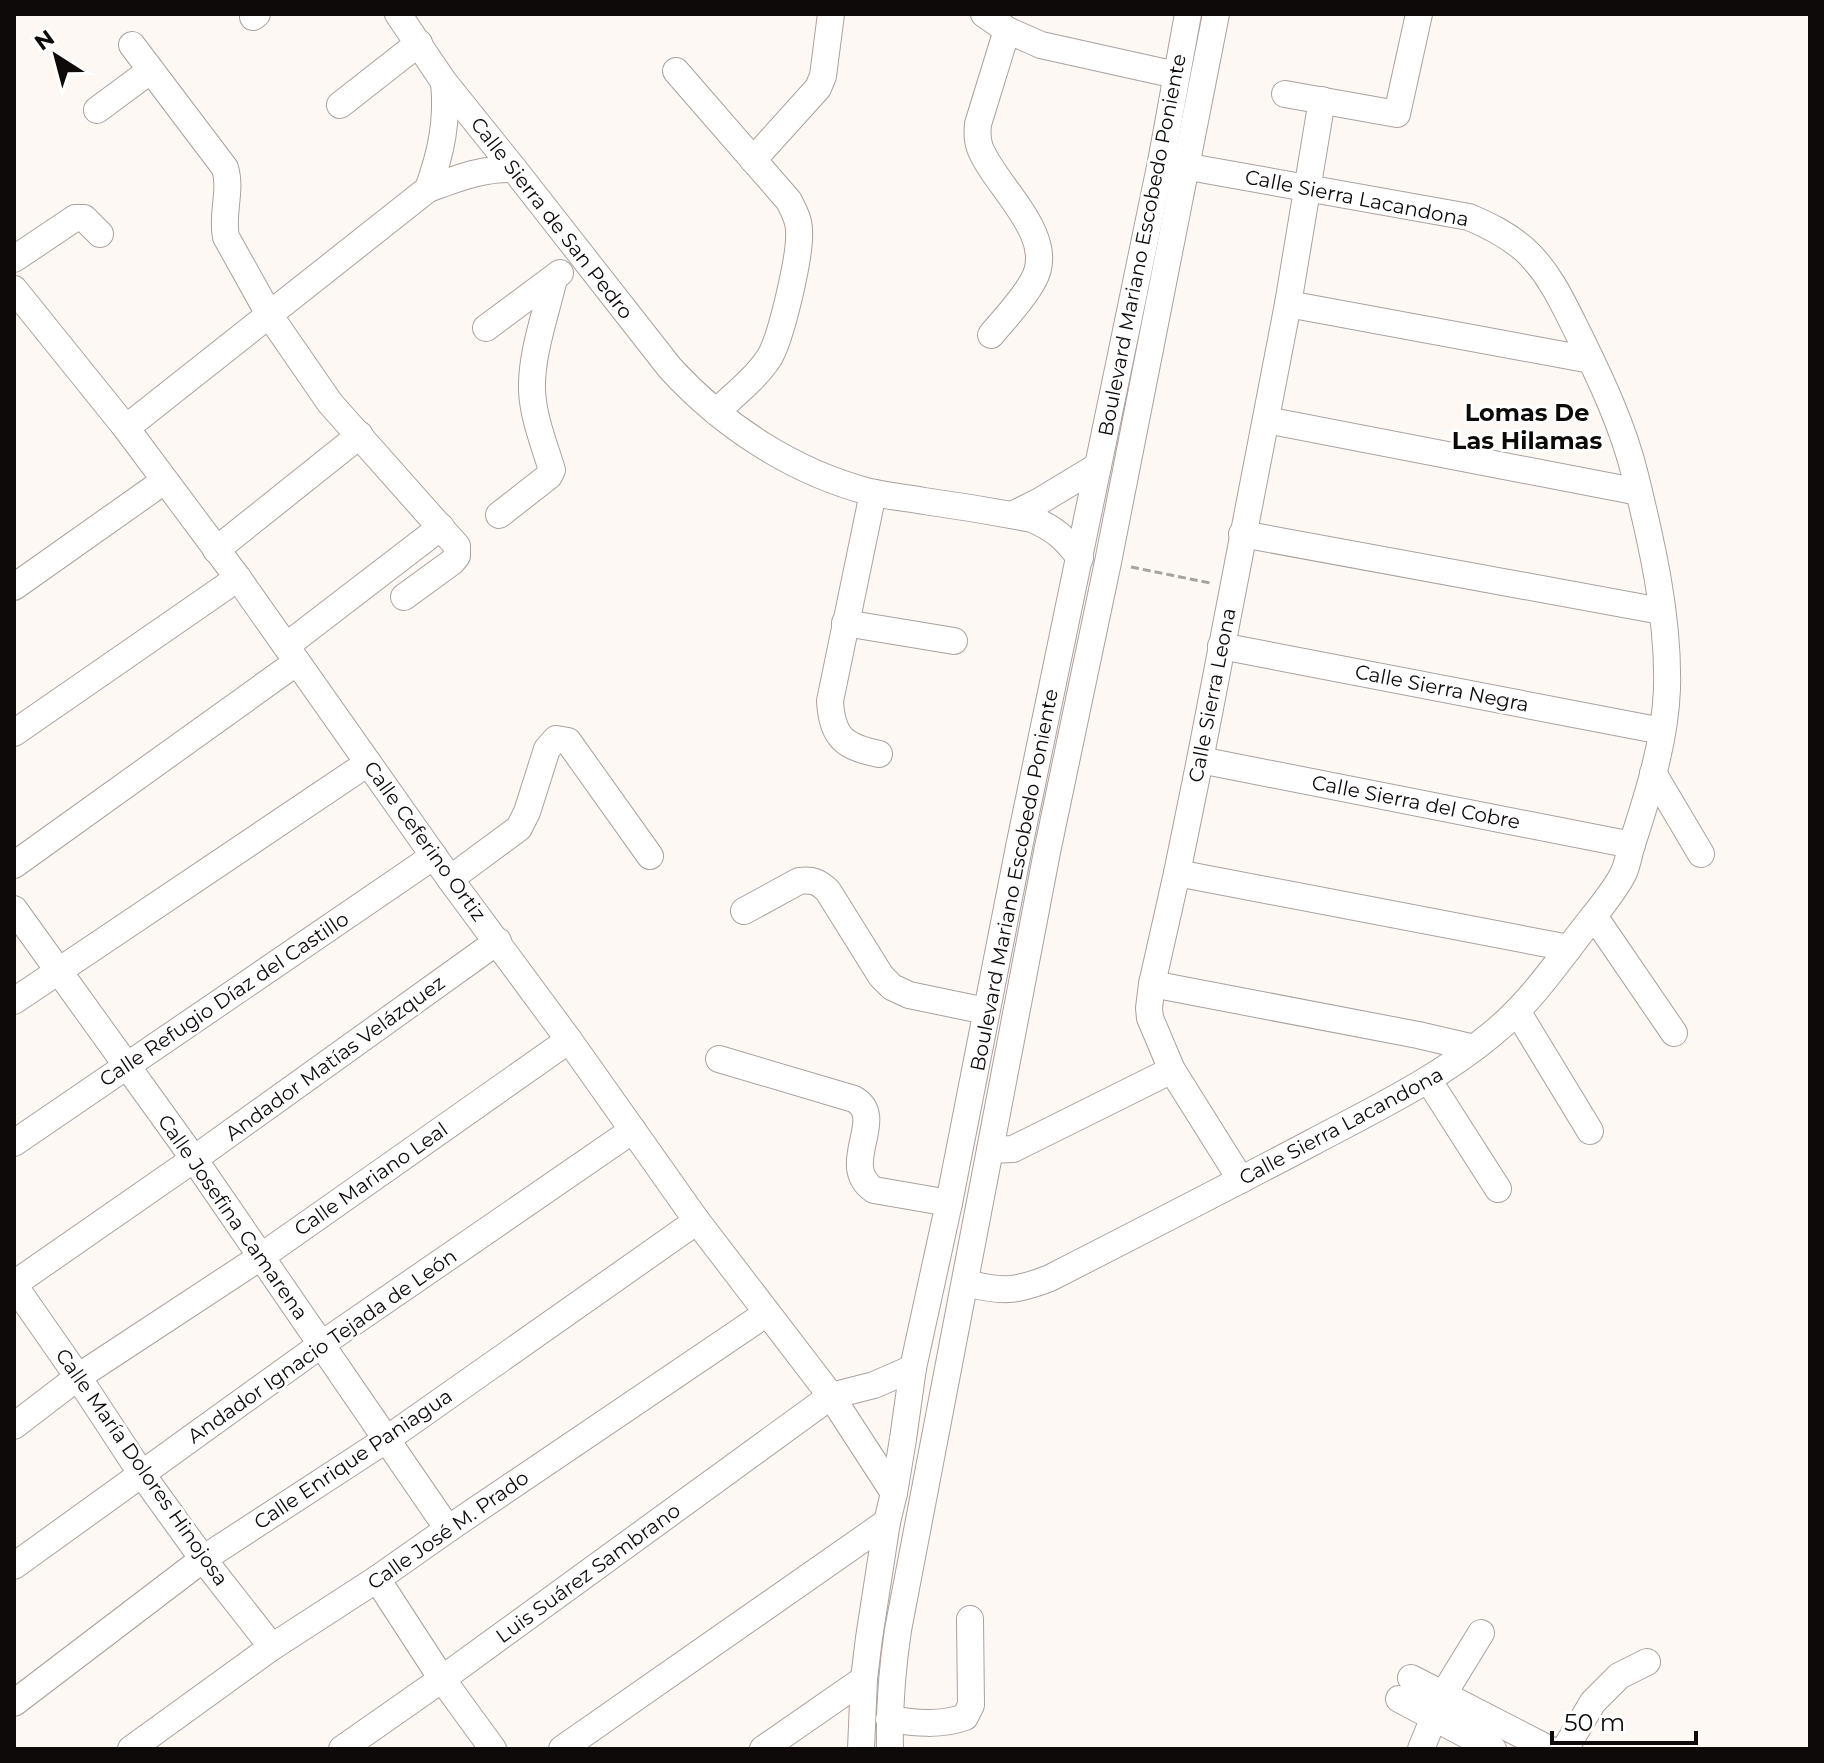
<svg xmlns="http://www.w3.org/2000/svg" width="1824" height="1763" viewBox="0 0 1824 1763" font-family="Montserrat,sans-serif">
  <rect width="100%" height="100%" fill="#fef8f4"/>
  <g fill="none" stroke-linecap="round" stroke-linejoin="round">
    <defs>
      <g id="minor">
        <path d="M398 14 444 82 514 169 670 368C723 426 793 472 870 492 887 496 906 498 924 501 960 506 996 512 1032 519 1055 529 1065 538 1080 558"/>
        <polyline points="984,14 1007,30 1041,45 1176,75"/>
        <polyline points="253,17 257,14"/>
        <path d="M132 45 225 168C232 191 221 214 226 237L270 316 330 403 457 546V556L452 562 404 597"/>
        <path d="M676 71 789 201C794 211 799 220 799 230 801 254 781 339 769 358 755 379 734 395 716 412"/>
        <polyline points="1285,94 1397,114 1419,14"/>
        <polyline points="340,105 419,43"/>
        <polyline points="97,110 151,70"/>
        <polyline points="753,160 818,88 823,76 831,14"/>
        <path d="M428 189C441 153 448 121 444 82"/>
        <polyline points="14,259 75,218 84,218 100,234"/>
        <polyline points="14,289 126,428 238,578 450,879 569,1040 697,1221 831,1396 894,1493"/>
        <polyline points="1288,304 1591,360"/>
        <polyline points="486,328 560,273"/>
        <path d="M991 335C1005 318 1022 301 1033 281 1059 236 995 187 980 148 977 140 977 133 978 124L1007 30"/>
        <polyline points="1266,420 1639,492"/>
        <path d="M126 428 428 189C458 178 483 168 514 169"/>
        <path d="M873 493 830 701C832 738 845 747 879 754"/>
        <path d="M499 515 549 476 552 470C544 444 533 417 532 390 531 353 546 314 554 278"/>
        <polyline points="1012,515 1040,501 1098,466"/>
        <polyline points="1242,534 1661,611"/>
        <polyline points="216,550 360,435"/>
        <polyline points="14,587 164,481"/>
        <polyline points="845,623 954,641"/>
        <polyline points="286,646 441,527"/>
        <polyline points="1221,646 1662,731"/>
        <polyline points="14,733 238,578"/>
        <polyline points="1200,760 1632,845"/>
        <polyline points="1653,773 1701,854"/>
        <polyline points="14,865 297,662"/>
        <polyline points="1177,873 1569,948"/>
        <polyline points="450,879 519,828 527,812 547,749 556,739 568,741 650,856"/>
        <polyline points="14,909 194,1159 448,1529"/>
        <path d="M744 911 799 881C812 879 819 882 828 891L881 976 892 987 909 995 986 1011"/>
        <polyline points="1594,916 1674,1033"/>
        <polyline points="1152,984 1418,1035 1474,1048"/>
        <polyline points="14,1001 368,763"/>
        <polyline points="1517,1011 1590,1131"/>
        <path d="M719 1059 854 1099C888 1118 837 1165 874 1190L949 1203"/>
        <polyline points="1429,1081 1498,1189"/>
        <polyline points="14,1143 434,856"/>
        <polyline points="990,1150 1013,1149 1172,1070"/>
        <polyline points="1241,1180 1172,1070 1150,1018 1149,1008 1152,984 1177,873 1200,760 1288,304 1322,100"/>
        <path d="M965 1283C1002 1292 1015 1292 1050 1278 1138 1233 1226 1188 1313 1142 1375 1109 1438 1079 1492 1034 1528 1005 1554 967 1582 931 1595 914 1616 890 1624 872 1628 863 1629 853 1632 844 1648 795 1665 742 1667 689 1669 618 1652 544 1635 475 1623 426 1601 380 1579 335 1564 305 1550 273 1525 250 1508 235 1490 226 1469 217L1161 162"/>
        <polyline points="14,1284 194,1159 498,941"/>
        <polyline points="14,1285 78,1377 141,1473 203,1559 272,1647"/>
        <polyline points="14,1426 78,1377 262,1256 569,1040"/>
        <polyline points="14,1566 322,1344 633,1130"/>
        <polyline points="377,1579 442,1679 493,1749"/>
        <polyline points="1411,1678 1549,1749"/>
        <polyline points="1399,1699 1493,1749"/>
        <polyline points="14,1703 203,1559 387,1439 697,1221"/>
        <path d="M889 1719C914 1723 941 1726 965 1717L971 1705 970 1619"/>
        <polyline points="131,1749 272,1647 377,1579 448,1529 767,1313"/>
        <polyline points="342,1749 442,1679 831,1396 874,1385 913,1368"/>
        <polyline points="562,1749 887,1522"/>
        <polyline points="763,1749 864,1679"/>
        <polyline points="861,1749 864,1679 869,1638 887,1522 894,1493 903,1439 913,1368 949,1203 1019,847 1161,162 1188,14"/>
        <path d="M890 1749C889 1709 892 1670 898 1630L1047 852 1108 562 1216 14"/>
        <polyline points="1421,1749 1443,1695 1481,1633"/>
        <polyline points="1565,1749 1593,1702 1619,1676 1647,1662"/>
      </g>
    </defs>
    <use href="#minor" stroke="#aba19c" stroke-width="28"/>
    <polyline stroke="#a7a29f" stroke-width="3" stroke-dasharray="8 4" stroke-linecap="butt" points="1131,567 1210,583"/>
    <use href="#minor" stroke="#fff" stroke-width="26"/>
  </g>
  <g text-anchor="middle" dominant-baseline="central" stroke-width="6" stroke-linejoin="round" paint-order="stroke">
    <g font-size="20" fill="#0e0a09" stroke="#fff">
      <text transform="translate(1357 198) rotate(11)">Calle Sierra Lacandona</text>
      <text transform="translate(552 218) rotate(52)">Calle Sierra de San Pedro</text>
      <text transform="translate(1142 245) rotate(-79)">Boulevard Mariano Escobedo Poniente</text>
      <text transform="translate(1442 688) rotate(11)">Calle Sierra Negra</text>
      <text transform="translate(1212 695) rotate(-79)">Calle Sierra Leona</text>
      <text transform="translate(1416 802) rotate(11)">Calle Sierra del Cobre</text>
      <text transform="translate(425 841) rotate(54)">Calle Ceferino Ortiz</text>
      <text transform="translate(1014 880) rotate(-79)">Boulevard Mariano Escobedo Poniente</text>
      <text transform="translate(224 999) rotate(-34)">Calle Refugio Díaz del Castillo</text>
      <text transform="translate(335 1058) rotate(-36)">Andador Matías Velázquez</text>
      <text transform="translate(1341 1126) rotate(-28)">Calle Sierra Lacandona</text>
      <text transform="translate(371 1179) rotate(-35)">Calle Mariano Leal</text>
      <text transform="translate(233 1217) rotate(55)">Calle Josefina Camarena</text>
      <text transform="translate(322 1346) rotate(-35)">Andador Ignacio Tejada de León</text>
      <text transform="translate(353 1459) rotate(-34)">Calle Enrique Paniagua</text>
      <text transform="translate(142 1467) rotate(55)">Calle María Dolores Hinojosa</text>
      <text transform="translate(448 1530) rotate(-35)">Calle José M. Prado</text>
      <text transform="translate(588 1573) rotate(-36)">Luis Suárez Sambrano</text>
    </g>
    <g font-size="24" font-weight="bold" fill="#0e0a09" stroke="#fff">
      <text x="1527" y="412">Lomas De<tspan x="1527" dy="28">Las Hilamas</tspan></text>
    </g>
  </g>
  <rect width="1824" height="1763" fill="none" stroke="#0e0a09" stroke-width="32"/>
  <g transform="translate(56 56) rotate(324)" stroke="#ffffff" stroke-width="6" paint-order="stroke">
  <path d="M0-6L14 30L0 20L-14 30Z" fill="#0e0a09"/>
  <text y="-12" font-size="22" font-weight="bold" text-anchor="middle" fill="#0e0a09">N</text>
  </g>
  <path d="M1552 1731v12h144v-12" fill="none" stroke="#0e0a09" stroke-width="4"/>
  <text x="1564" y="1731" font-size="24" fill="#0e0a09" stroke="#ffffff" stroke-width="6" paint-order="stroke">50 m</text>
</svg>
